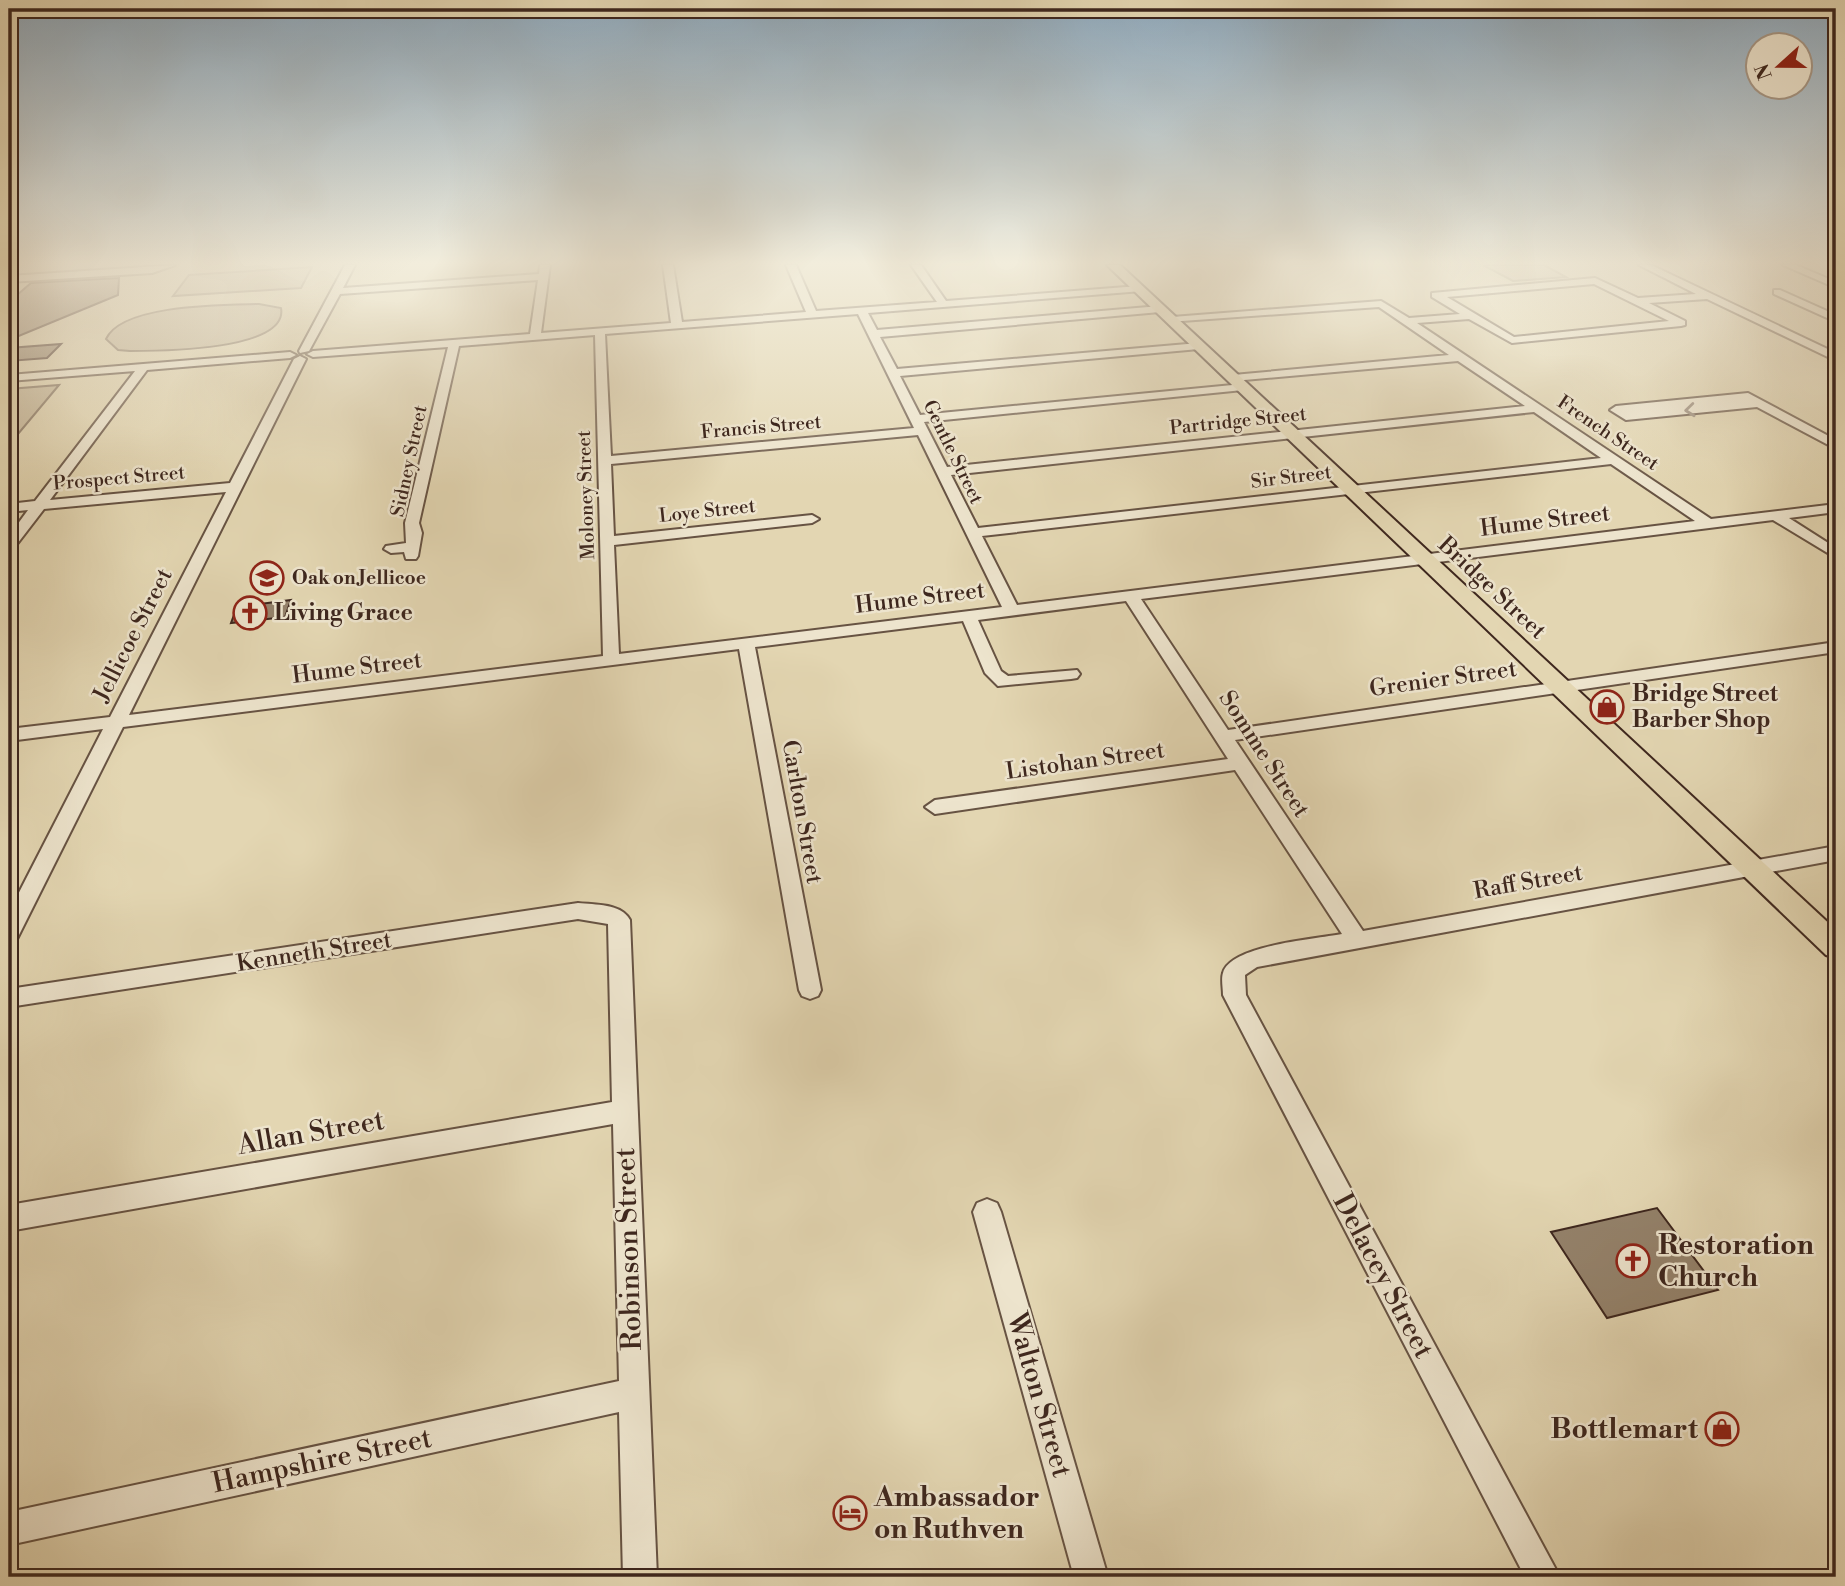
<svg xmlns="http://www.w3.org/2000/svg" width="1845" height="1586" viewBox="0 0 1845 1586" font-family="'Libre Bodoni',serif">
  <rect width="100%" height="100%" fill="#e3d6b2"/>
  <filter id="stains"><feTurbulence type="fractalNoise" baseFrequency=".00286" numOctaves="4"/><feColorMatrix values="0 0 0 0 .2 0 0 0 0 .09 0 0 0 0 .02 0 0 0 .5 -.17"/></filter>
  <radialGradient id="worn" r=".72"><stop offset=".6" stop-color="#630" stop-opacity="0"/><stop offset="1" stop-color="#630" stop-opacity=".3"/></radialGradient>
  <g fill="#c7b899" stroke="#82705c" stroke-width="2">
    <polygon points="1483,265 1544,265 1566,277 1513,281"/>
    <polygon points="312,267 301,288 173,296 189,275"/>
    <path d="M259 304 281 308C289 351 158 351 130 351L118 350 106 339C122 304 224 305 259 304Z"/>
    <polygon points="59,385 18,434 9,435 9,389"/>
  </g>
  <g fill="#94826b" stroke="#3e271e" stroke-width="2">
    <polygon points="119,278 118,295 9,340 9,302 31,283"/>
    <polygon points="61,344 47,358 9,361 9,348"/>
    <polygon points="291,600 285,617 231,623 237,607"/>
    <polygon points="1657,1208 1718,1290 1607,1318 1551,1232"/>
  </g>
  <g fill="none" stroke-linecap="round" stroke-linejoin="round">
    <defs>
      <g id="minor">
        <polygon points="175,265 152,273 9,282 9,276"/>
        <path d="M345 265H355L343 288 539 274 540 265H550L541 333 671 323 663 265H673L682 322 806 312 786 265H796L816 311 937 302 911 265H921L946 301 1139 286 1142 291 868 313 877 330 1160 306 1165 309 1160 312 880 337 897 369 1199 343 1204 346 1199 349 900 376 920 415 1243 384 1249 387 1243 390 924 422 947 467 1525 406 1458 361 1233 381 1227 378 1233 375 1449 355 1379 307 1168 322V318L1172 317 1381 301 1409 318 1460 314 1432 297V293L1595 278 1638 298 1696 294 1639 265H1651L1836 353V360L1832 359 1707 299 1649 303 1685 321V325L1681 326 1512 343 1469 319 1417 323 1711 519 1836 504V512L1789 518 1836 548V558L1773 520 1141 599 1228 730 1836 642V652L1235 740 1363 931 1836 846V860L1257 967 1245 975 1246 995 1560 1577H1525L1223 995C1223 988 1221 979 1223 973 1230 945 1317 939 1342 934L1235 770 935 814 925 807 935 800 1228 759 1126 601 978 620 1001 671 1008 676 1077 670 1080 674 1077 678 1071 679 998 686 985 673 963 621 755 647 821 990 818 996 810 999 802 996 799 990 739 649 123 727 17 939 9 941V912L103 729 9 741V729L110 717 226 492 44 509 14 548 9 549V536L28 510 9 512V504L35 501 135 371 9 381V375L290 352 296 355 290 358 147 370 50 500 230 483 294 359 300 356 306 359 129 715 603 656 595 335 459 346 419 523 422 533 418 556 416 559H406L404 552 391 553 384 549 386 546 406 543 405 523 448 347 313 357 307 354 313 351 530 334 538 280 340 294 309 351 300 353 299 351ZM1594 284 1669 321 1514 337 1447 297ZM858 314 914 428 611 456 605 334ZM1534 412 1601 458 978 528 951 475ZM918 435 1002 607 619 654 614 545 812 523 819 519 812 515 614 536 611 464ZM1611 464 1695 521 1017 605 982 536Z"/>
        <polygon points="1783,265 1796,265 1836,282 1836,288"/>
        <polygon points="1774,290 1780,290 1836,315 1836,322 1774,294"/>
        <polygon points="1748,393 1836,440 1836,449 1757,407 1626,420 1610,410 1616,406"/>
        <path d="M578 903C595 905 621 903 630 920L657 1577H623L619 1412 9 1545V1512L619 1381 613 1124 9 1231V1205L612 1102 608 924 578 919 9 1007V989Z"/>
        <polygon points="987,1199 997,1203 1001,1212 1108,1577 1074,1577 973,1212 977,1203"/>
      </g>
      <polygon id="major" points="1107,265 1120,265 1836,930 1836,958 1826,955"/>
    </defs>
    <use href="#minor" stroke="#675343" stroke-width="4"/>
    <use href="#major" stroke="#3e271e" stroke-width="4"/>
    <use href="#minor" fill="#ede4cd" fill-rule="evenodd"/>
    <use href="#major" fill="#e3d6b2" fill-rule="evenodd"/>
  </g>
  <defs><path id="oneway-chevron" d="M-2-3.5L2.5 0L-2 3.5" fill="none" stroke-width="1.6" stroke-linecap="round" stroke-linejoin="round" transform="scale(1.75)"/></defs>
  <use stroke="#968676" href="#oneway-chevron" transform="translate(1690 410) rotate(174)"/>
  <linearGradient id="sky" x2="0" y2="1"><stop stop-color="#8faabe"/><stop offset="0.54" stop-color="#f2eddc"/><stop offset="1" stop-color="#f2eddc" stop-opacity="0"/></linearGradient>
  <rect width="1845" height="487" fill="url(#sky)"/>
  <defs>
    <symbol id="school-ring" viewBox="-11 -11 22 22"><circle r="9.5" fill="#ede4cd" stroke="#8f2418" stroke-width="1.5"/><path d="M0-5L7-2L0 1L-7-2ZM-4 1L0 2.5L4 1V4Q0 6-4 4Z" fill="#8f2418"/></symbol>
    <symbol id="church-ring" viewBox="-11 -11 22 22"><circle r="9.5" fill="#ede4cd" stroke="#8f2418" stroke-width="1.5"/><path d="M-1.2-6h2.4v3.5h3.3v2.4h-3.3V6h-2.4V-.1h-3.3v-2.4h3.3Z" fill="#8f2418"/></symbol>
    <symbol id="shop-ring" viewBox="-11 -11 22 22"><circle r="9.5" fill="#ede4cd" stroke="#8f2418" stroke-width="1.5"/><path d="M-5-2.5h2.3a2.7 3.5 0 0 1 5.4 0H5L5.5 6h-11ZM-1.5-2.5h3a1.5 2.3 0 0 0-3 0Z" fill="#8f2418"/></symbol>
    <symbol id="hotel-ring" viewBox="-11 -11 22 22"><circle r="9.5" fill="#ede4cd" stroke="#8f2418" stroke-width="1.5"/><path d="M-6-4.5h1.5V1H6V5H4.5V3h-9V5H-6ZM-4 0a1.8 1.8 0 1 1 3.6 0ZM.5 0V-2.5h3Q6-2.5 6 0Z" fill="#8f2418"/></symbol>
  </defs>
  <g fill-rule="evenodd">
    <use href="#school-ring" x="248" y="559" width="38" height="38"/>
    <use href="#church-ring" x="231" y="594" width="38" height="38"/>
    <use href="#shop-ring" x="1588" y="688" width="38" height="38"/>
    <use href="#church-ring" x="1614" y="1242" width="38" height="38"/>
    <use href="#shop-ring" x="1703" y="1410" width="38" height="38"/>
    <use href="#hotel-ring" x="831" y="1494" width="38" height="38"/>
  </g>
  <g text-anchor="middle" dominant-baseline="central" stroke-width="5" stroke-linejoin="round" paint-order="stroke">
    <g font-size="19" fill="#3e271e" stroke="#ede4cd">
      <text transform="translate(1238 421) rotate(-6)">Partridge Street</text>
      <text transform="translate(761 427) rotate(-5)">Francis Street</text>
      <text transform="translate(1608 433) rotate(34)">French Street</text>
      <text transform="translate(953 452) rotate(64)">Gentle Street</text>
      <text transform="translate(409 461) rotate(-78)">Sidney Street</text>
      <text transform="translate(1291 477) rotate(-7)">Sir Street</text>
      <text transform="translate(119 478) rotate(-5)">Prospect Street</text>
      <text transform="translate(586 495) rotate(-92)">Moloney Street</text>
      <text transform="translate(707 511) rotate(-6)">Loye Street</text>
    </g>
    <g font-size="19" font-weight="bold" fill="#3e271e" stroke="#ede4cd" text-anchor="start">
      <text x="292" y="578">Oak on Jellicoe</text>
    </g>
    <g font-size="23" fill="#3e271e" stroke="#ede4cd">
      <text transform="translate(1545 521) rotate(-7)">Hume Street</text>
      <text transform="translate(1492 588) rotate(43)">Bridge Street</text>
      <text transform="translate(920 598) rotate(-7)">Hume Street</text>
      <text transform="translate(133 635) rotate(-63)">Jellicoe Street</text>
      <text transform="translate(357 668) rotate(-7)">Hume Street</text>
      <text transform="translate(1443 679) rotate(-8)">Grenier Street</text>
      <text transform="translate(1264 754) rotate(57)">Somme Street</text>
      <text transform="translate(1085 761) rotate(-8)">Listohan Street</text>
      <text transform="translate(802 812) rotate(80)">Carlton Street</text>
      <text transform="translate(1528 882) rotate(-10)">Raff Street</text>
      <text transform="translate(314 952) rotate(-9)">Kenneth Street</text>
    </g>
    <g font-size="23" font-weight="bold" fill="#3e271e" stroke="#ede4cd" text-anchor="start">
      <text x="274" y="613">Living Grace</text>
      <text x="1632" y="694">Bridge Street<tspan x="1632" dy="26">Barber Shop</tspan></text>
    </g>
    <g font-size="28" fill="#3e271e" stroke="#ede4cd">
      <text transform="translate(311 1133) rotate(-10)">Allan Street</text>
      <text transform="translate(629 1249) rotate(-92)">Robinson Street</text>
      <text transform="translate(1383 1276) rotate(62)">Delacey Street</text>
      <text transform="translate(1039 1395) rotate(74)">Walton Street</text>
      <text transform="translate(322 1461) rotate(-12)">Hampshire Street</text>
    </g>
    <g font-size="28" font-weight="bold" fill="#3e271e" stroke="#ede4cd" text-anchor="start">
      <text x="1658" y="1245">Restoration<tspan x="1658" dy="32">Church</tspan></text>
      <text x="1698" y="1429" text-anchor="end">Bottlemart</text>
      <text x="874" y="1497">Ambassador<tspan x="874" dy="32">on Ruthven</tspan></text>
    </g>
  </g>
  <rect width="1845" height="1586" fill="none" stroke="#e3d6b2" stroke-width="35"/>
  <rect x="10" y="10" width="1824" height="1565" fill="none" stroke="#3e271e" stroke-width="3.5"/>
  <rect x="18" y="18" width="1810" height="1551" fill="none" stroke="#3e271e" stroke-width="2"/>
  <g transform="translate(1779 66) rotate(249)"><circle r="33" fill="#ede4cd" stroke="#a79887" stroke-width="2"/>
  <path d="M0-5L12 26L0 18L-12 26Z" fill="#8f2418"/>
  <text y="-10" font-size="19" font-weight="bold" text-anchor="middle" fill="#3e271e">N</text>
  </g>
  <rect width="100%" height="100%" filter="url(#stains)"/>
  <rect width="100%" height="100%" fill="url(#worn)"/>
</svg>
